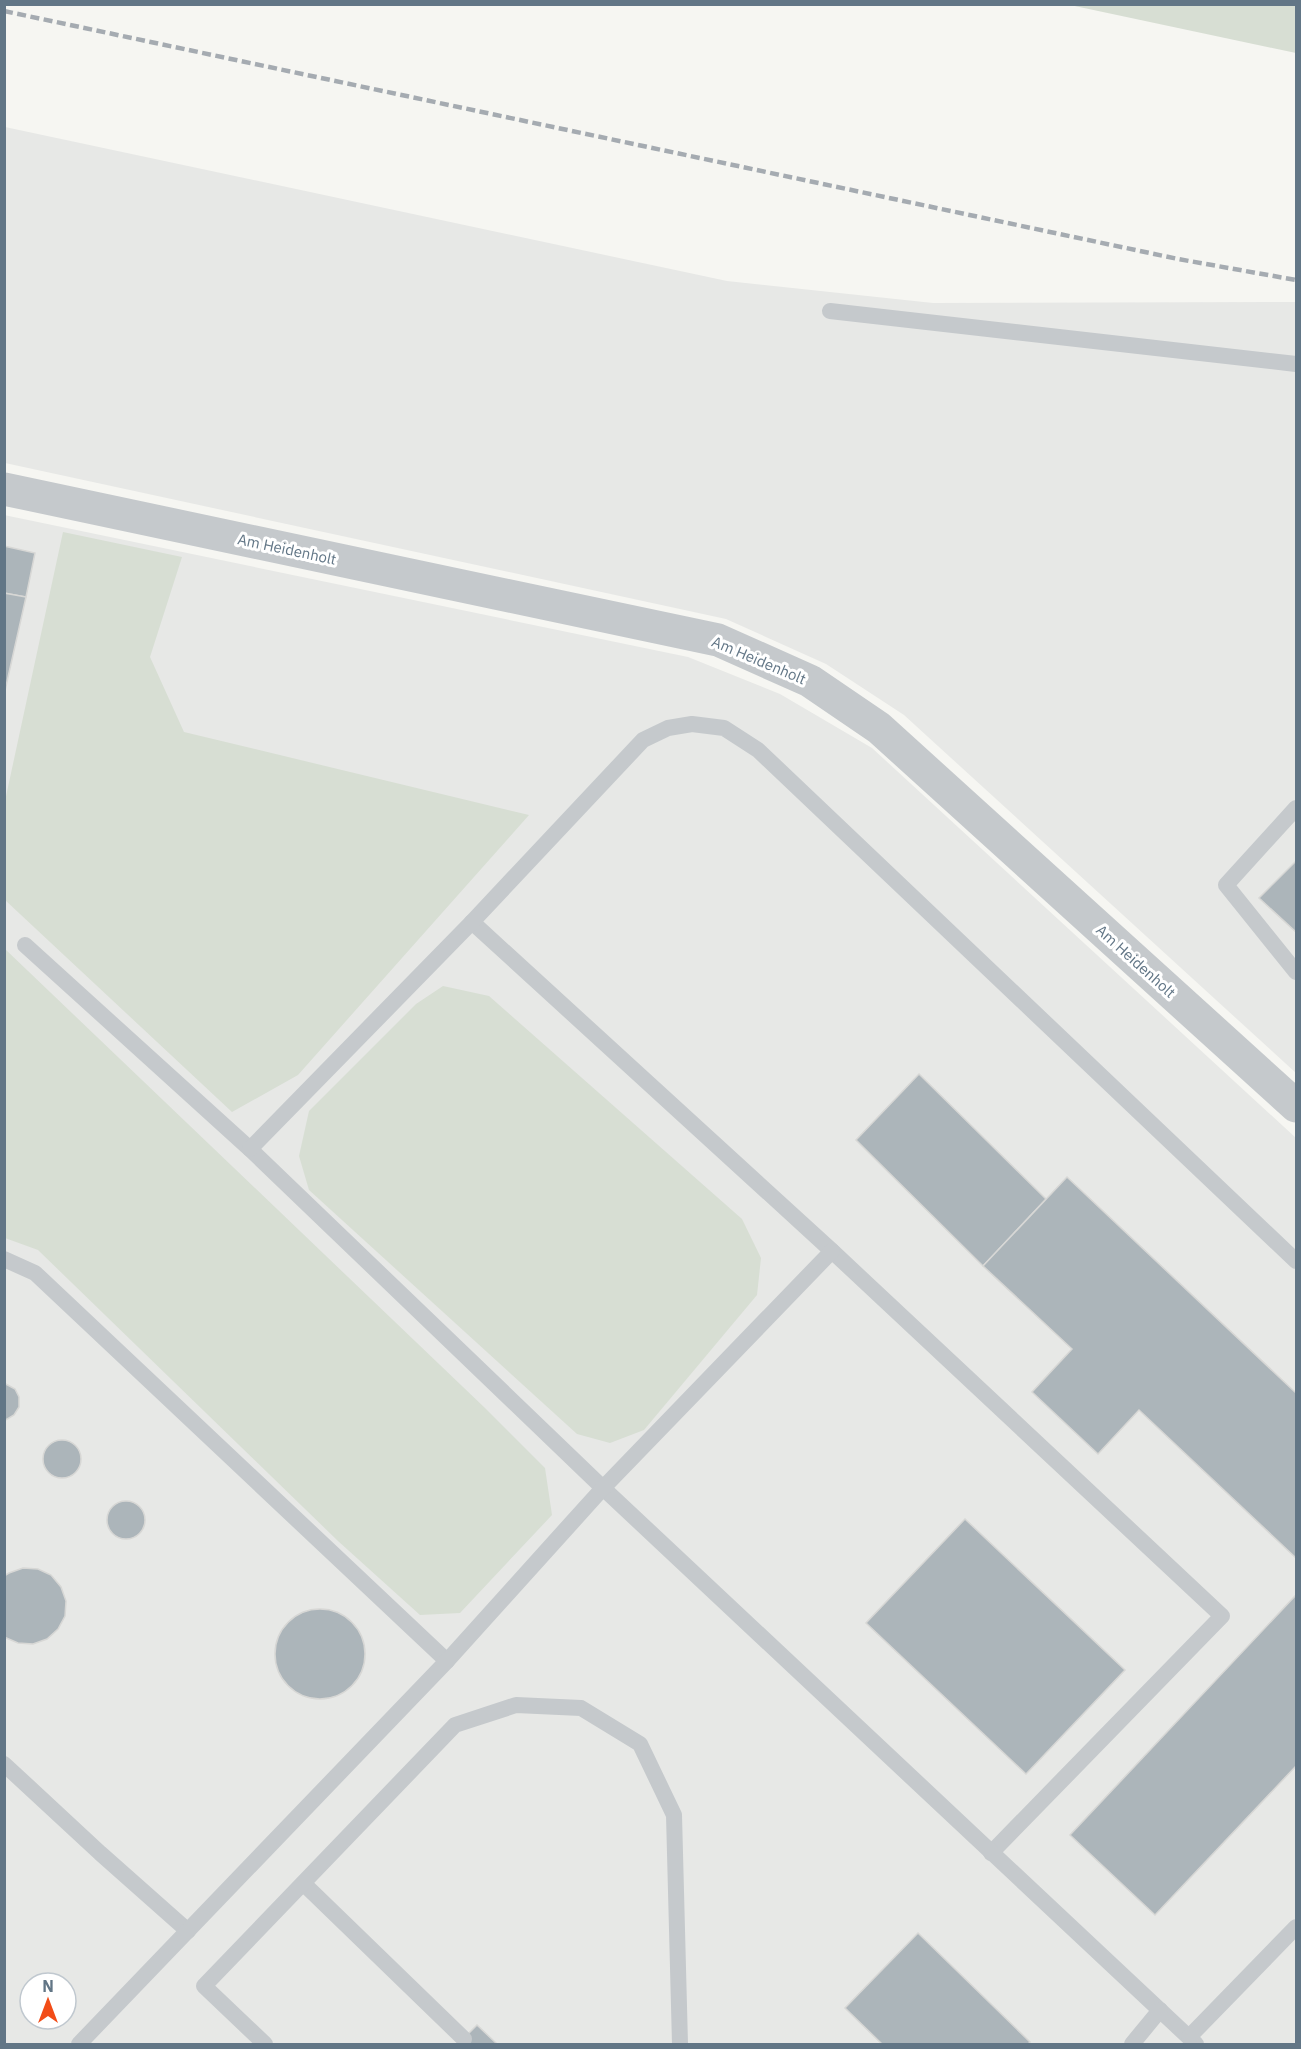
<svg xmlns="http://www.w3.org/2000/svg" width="1301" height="2049" viewBox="0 0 1301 2049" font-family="'IBM Plex Sans',sans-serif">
<rect width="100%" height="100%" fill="#f6f6f2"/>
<g fill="#e7e8e6" fill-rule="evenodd">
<polygon points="5,127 727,281 933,303 1296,302 1296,1073 904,715 826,664 726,619 5,463"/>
<path d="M 4,515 L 688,657 L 780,694 L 872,748 L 1296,1138 L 1296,2044 L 5,2044 ZM 30,1983 L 66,1983 L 66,2019 L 30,2019 Z"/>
</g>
<g fill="#d7ded3">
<polygon points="1070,5 1296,5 1296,53"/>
<polygon points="63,532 182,557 150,657 184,732 529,815 298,1075 232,1112 5,900 5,801"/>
<polygon points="5,949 485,1408 545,1468 552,1515 460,1613 420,1615 338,1541 38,1250 5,1238"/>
<polygon points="443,986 489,996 742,1219 761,1258 757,1295 644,1430 610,1443 577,1434 309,1190 299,1156 309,1111 416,1004"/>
</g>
<g fill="#acb5ba" stroke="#d7d7d5" stroke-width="1.5">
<polygon points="4,546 35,553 26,597 4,593"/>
<polygon points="4,593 26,597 4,695"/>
<polygon points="1296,861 1296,932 1259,898"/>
<polygon points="919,1074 1046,1199 983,1266 856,1140"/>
<polygon points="1067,1177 1296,1393 1296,1558 1139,1410 1098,1454 1032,1392 1072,1349 983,1266"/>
<polygon points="4,1383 15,1389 19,1397 19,1407 14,1415 4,1421"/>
<circle cx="62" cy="1459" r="19"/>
<circle cx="126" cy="1520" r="19"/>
<polygon points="965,1519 1125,1670 1026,1774 866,1623"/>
<polygon points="23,1568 38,1569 51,1575 61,1587 66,1601 65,1616 58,1629 47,1639 33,1644 18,1643 4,1637 4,1576 9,1573"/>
<polygon points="1296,1595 1296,1766 1155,1915 1070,1835"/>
<circle cx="320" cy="1654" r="45"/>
<polygon points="918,1933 1030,2042 1028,2044 882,2044 845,2008"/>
<polygon points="477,2025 497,2044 458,2044"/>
</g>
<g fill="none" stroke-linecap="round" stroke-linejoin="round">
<g stroke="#c5c9cc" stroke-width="16">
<polyline points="830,311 1296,364"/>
<polyline points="1296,808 1226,885 1296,972"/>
<polyline points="472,922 832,1251 1222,1616 991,1853"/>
<polyline points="25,945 250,1149 603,1488 1196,2044"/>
<polyline points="250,1149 472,922 643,740 668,728 692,724 724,728 758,750 1296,1261"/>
<polyline points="4,1259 35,1273 447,1661"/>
<polyline points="4,1764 100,1853 188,1931"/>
<polyline points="304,1884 464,2039"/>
<polyline points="1189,2037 1296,1927"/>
<polyline points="79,2044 447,1661 603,1488 832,1251"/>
<polyline points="265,2044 204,1986 455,1725 516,1705 581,1708 640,1744 674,1815 680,2044"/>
<polyline points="1132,2044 1160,2010"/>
</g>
<polyline stroke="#c5c9cc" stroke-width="33" points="4,489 718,640 810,681 879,728 1296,1106"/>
<polyline stroke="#a5abb1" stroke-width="4.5" stroke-dasharray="9 4.5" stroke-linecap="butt" points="4,11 1178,259 1296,280"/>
</g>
<g text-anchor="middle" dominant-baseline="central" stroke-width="6" stroke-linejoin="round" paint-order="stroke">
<g font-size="15" fill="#627686" stroke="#fff">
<text transform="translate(287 549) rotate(12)">Am Heidenholt</text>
<text transform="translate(759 660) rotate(23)">Am Heidenholt</text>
<text transform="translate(1136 961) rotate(42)">Am Heidenholt</text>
</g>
</g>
<rect width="1301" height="2049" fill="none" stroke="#627686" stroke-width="12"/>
<g transform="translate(48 2001)"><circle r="28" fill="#ffffff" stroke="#c0c8cf" stroke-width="1.5"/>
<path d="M0-4.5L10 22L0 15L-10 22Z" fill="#f24c17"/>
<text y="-9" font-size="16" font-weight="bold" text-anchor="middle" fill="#627686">N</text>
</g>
</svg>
